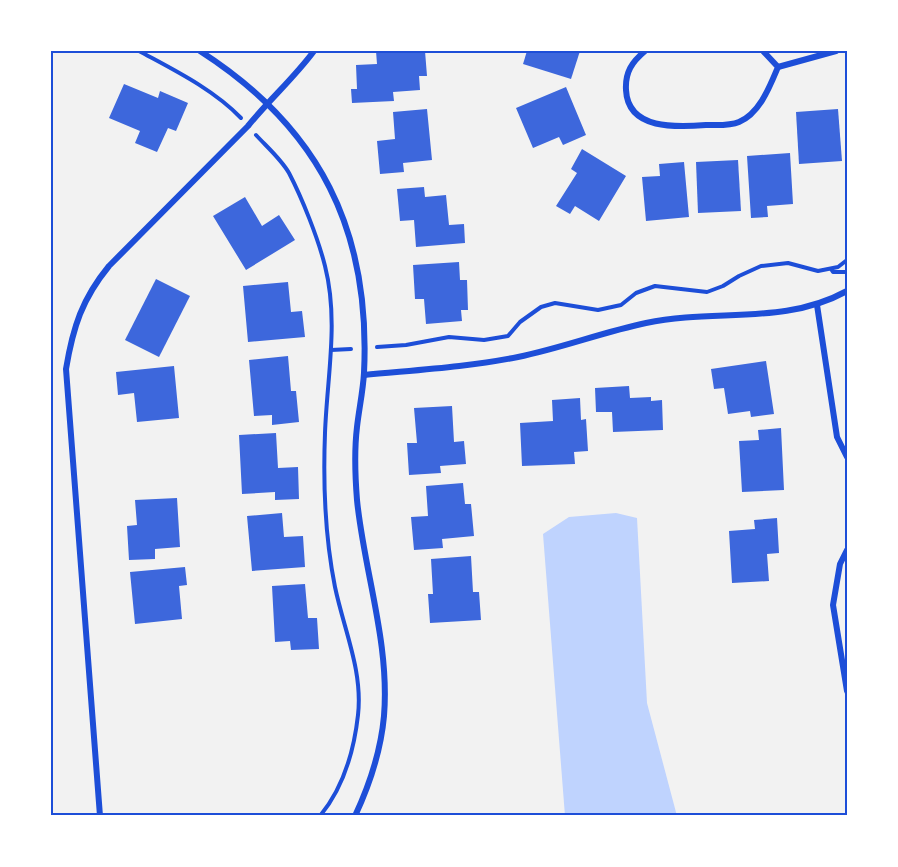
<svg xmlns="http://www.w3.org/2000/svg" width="898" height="867" viewBox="0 0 898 867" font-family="'Titillium Web',sans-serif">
<rect width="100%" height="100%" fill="#f2f2f2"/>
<polygon fill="#bfd3fe" points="616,513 637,518 647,703 677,816 565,816 543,534 569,517"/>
<g fill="#3d67dc">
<polygon points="376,51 425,51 427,76 419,76 420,90 393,92 394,101 352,103 351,89 357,89 356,65 377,64"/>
<polygon points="527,51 580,51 571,79 523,64"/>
<polygon points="124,84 158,98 160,91 188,103 176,131 168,128 157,152 135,143 140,131 109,118"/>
<polygon points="566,87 586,135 563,145 559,137 533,148 516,108"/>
<polygon points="427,109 432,160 403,163 404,172 380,174 377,141 395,139 393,112"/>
<polygon points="838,109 842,161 799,164 796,112"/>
<polygon points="582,149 626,176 599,221 575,206 570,214 556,206 577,173 571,169"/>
<polygon points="790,153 793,204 767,206 768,217 751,218 747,156"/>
<polygon points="738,160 741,211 698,213 696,162"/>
<polygon points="684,162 689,217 646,221 642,177 660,176 659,164"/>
<polygon points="424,187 425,197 446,195 449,225 464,224 465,243 416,247 414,220 400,221 397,189"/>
<polygon points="245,197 262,226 279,215 295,240 246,270 213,216"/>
<polygon points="459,262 460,280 467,280 468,310 461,310 462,321 426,324 424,299 415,299 413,265"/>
<polygon points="156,279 190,296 159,357 125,340"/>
<polygon points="288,282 291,312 302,311 305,337 248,342 243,286"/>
<polygon points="288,356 291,391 296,391 299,422 272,425 272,415 254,416 249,360"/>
<polygon points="766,361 774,414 751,417 750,411 728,414 724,388 714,389 711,369"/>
<polygon points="174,366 179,418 137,422 134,393 118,395 116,372"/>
<polygon points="629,386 630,398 651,397 651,401 662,400 663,430 613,432 612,412 596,412 595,388"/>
<polygon points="580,398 581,420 586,419 588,451 574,452 575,464 522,466 520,423 553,421 552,400"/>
<polygon points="452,406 454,442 464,441 466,464 440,466 441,473 409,475 407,443 417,443 414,408"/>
<polygon points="781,428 784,490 742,492 739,441 759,440 758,430"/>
<polygon points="276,433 278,468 298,467 299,499 275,500 275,492 242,494 239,435"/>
<polygon points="463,483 465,504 471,504 474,536 442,539 443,548 414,550 411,517 428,516 426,486"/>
<polygon points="177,498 180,547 155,549 155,559 129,560 127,526 137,525 135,500"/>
<polygon points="282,513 284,537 303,536 305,567 252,571 247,516"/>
<polygon points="777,518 779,553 767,554 769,581 732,583 729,531 755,529 754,520"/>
<polygon points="471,556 473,592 479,592 481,620 430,623 428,594 433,594 431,559"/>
<polygon points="185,567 187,585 179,586 182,619 135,624 130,572"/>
<polygon points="305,584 308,618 317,618 319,649 291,650 290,641 275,642 272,586"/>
</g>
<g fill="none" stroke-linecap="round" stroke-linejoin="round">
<g stroke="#1d4ed8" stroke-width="4">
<path d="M 139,51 C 174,70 213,89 241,118"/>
<path d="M 256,135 C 266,146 281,159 289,173 C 302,198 318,238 325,266 C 339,321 327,377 325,433 C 323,484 325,537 335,587 C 344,630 363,671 358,715 C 354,751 343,788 320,816"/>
<polyline points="831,269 833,272 847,272"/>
<polyline points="377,347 406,345 449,337 484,340 508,336 520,322 541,307 555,303 598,310 621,305 636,293 655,286 707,292 723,286 739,276 761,266 788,263 818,271 838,267 847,260"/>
<polyline points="331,350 351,349"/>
</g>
<g stroke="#1d4ed8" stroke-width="6">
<path d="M 200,51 C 320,128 371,231 364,373 C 363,391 359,409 357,427 C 354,452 355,475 357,500 C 364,571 390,643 384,716 C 381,749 369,786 355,816"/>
<path d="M 645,51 C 632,62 625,72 626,90 C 628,131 678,127 707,125 C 717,125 730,126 739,122 C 760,113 770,86 778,67 L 763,51"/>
<polyline points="778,67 836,51"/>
<polyline points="817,305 837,437 847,457"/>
<path d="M 364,375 C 415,370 468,367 518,357 C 562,348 603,332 646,323 C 715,308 783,326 847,291"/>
<polyline points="847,550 840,564 833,605 847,691"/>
<path d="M 100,816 L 66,369 C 73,327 82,299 109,266 L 248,126 C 269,100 294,78 314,51"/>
</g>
</g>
<rect width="898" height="867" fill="none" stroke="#ffffff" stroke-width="105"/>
<rect x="52" y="52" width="794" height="762" fill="none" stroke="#1d4ed8" stroke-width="2"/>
</svg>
